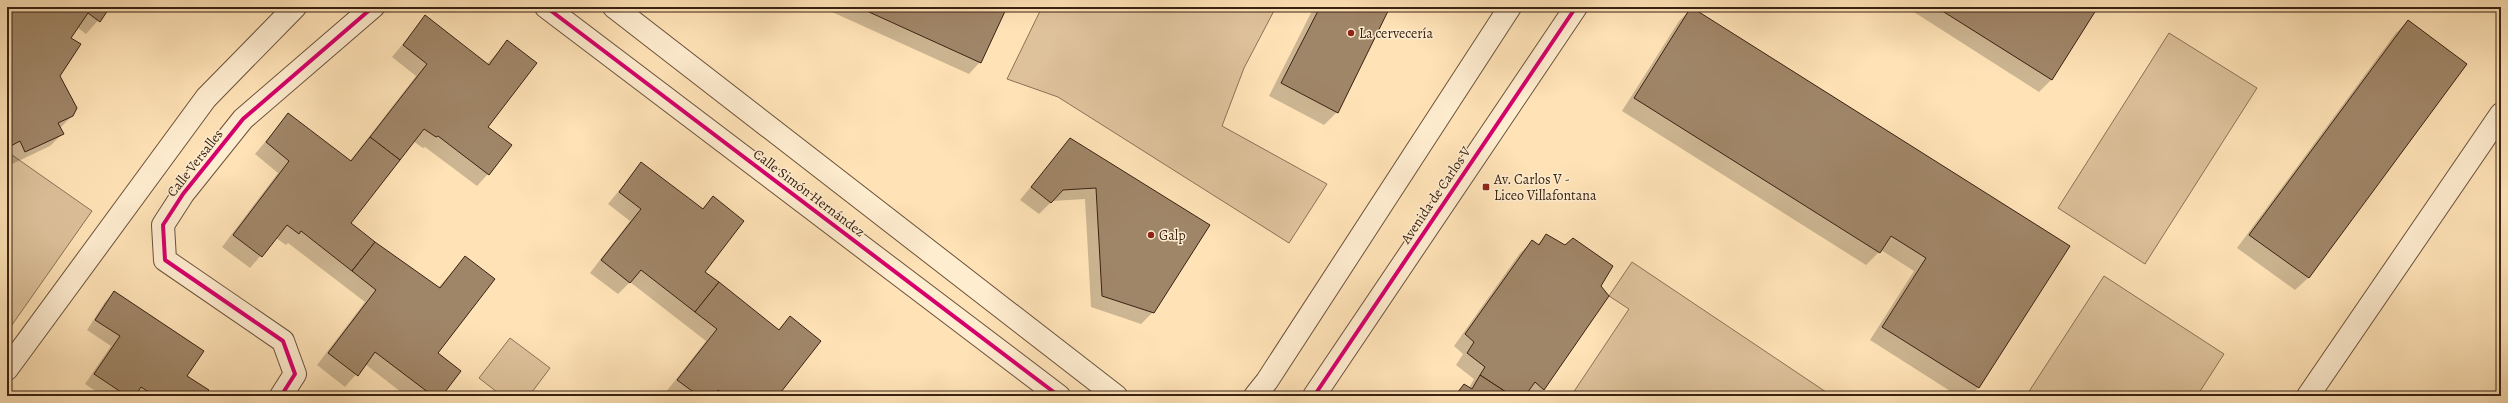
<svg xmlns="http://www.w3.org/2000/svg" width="2508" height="403" viewBox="0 0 2508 403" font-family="Alegreya,serif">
<rect width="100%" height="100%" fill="#ffe3b7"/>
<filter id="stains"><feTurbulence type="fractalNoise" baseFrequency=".005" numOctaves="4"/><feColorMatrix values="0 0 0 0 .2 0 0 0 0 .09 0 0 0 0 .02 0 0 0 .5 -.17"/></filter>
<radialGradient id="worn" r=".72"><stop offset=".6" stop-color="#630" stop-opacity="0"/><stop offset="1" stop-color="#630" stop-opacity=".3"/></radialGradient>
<g fill="#dec29b" stroke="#8c7256">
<polygon points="1042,7 1276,7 1244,68 1222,126 1327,184 1289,243 1058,97 1007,79"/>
<polygon points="2169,33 2257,88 2145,264 2058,208"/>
<polygon points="12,155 92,211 7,332 7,163"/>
<polygon points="1632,262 1832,396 1571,396 1629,309 1609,296"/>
<polygon points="2104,276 2224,354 2197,396 2026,396"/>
<polygon points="510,338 550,368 529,396 502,396 479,378"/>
</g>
<g fill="#0003">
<polygon points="7,7 110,7 86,34 77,27 70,38 59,75 73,115 60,128 62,134 50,146 12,164 7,153"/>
<polygon points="821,7 1006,7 980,62 969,74"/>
<polygon points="1314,7 1389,7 1337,112 1324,125 1269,96"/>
<polygon points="1906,7 2097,7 2051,80 2039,92"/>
<polygon points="1692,8 2068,246 1978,388 1970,396 1958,396 1870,340 1914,271 1881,250 1866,265 1622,111 1679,21"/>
<polygon points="425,17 487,64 507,42 487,127 488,174 477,186 425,147 423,148 413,141 350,223 426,282 438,288 465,257 436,353 441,396 406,396 365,364 345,387 317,365 365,302 288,243 286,245 276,238 250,268 222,247 278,173 255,154 288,114 350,161 416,76 392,57"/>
<polygon points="2408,21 2466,64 2308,278 2295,290 2237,248 2395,34"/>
<polygon points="1070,139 1208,225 1153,312 1141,324 1091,307 1085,199 1052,201 1039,214 1020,200"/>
<polygon points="641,164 701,210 713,198 704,272 778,330 790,318 780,392 785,396 672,396 666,392 706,341 630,282 618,294 590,273 630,221 608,204"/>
<polygon points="1546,236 1544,389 1536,396 1453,396 1464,385 1469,388 1474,379 1456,365 1463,354 1454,346 1520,253 1532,242 1537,245"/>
<polygon points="114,293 186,376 203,396 103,396 85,384 111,346 87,330 105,302"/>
</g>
<g fill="#a08668" stroke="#3a2212">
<polygon points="7,7 110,7 100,22 88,13 71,38 81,44 60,76 77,108 73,116 58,123 64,134 25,152 20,141 7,148"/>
<polygon points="858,7 1007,7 981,63"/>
<polygon points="1320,7 1390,7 1338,113 1281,83"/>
<polygon points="1691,7 2070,246 1979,388 1882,327 1926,258 1891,236 1880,253 1634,98"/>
<polygon points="1936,7 2098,7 2052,80"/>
<polygon points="425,15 489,65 507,40 537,63 488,127 512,145 489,175 438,136 436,137 424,129 400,160 370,137 427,64 403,45"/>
<polygon points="2408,20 2467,64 2309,278 2249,235"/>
<polygon points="288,113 351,161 370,137 400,160 351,223 375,242 352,271 301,231 299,234 287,225 262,257 233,235 289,161 266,142"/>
<polygon points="1070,138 1210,225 1154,313 1102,296 1096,188 1063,190 1051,203 1031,187"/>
<polygon points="641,162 703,209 713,196 744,221 705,272 719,282 695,312 641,270 630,283 601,260 641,209 619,192"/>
<polygon points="1546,234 1565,245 1573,238 1613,266 1601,286 1609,296 1544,390 1535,382 1525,396 1512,396 1480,375 1485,367 1467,353 1474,342 1465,334 1532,240 1539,245"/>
<polygon points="375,242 440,288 465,256 495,279 438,353 461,371 442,396 433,396 375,352 358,376 328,353 376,290 352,271"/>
<polygon points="719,282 779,330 790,316 821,341 781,392 787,396 726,396 718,390 713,396 699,396 677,380 717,329 695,312"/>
<polygon points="114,291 204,351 187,376 209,390 205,396 155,396 141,387 135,396 127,396 94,374 120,336 95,320"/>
<polygon points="1480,375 1512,396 1455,396 1464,384 1472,389"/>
</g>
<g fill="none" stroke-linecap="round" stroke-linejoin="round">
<defs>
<g id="minor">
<polyline points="7,369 206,98 295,7"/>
<polyline points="281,396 295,374 283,341 165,260 163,225 183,194 243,119 373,7"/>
<polyline points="2308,396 2501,114"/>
</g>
<g id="tertiary">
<polyline points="546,7 1059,396"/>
<polyline points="614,7 1116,396"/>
<polyline points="1255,396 1267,381 1510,7"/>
<polyline points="1314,396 1576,7"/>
</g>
</defs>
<use href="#minor" stroke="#6b523b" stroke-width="24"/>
<use href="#tertiary" stroke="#6b523b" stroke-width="24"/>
<use href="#minor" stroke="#ffedd0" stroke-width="22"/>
<use href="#tertiary" stroke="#ffedd0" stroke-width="22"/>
<defs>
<g id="cycleway">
<polyline points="546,7 1059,396"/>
<polyline points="281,396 295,374 283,341 165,260 163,225 183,194 243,119 373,7"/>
<polyline points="1314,396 1576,7"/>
</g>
</defs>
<use href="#cycleway" stroke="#ffedd0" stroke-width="6"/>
<use href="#cycleway" stroke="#d6006c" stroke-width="4"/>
</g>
<g fill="#8f2418" stroke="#ffedd0" stroke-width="1.5">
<circle cx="1351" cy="33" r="4"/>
<rect x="1482" y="183" width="8" height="8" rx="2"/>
<circle cx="1151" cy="235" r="4"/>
</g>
<g text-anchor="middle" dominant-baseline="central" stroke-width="3" stroke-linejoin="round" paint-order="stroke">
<g font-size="14" fill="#3a2212" stroke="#ffedd0" text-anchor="start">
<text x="1359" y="33">La cervecería</text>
<text x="1494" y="179">Av. Carlos V -<tspan x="1494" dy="16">Liceo Villafontana</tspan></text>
<text x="1159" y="235">Galp</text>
</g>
<g font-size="14" fill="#3a2212" stroke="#ffedd0">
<text transform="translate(195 163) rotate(-52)">Calle Versalles</text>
<text transform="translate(809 193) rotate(37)">Calle Simón Hernández</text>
<text transform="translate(1436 195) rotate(-56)">Avenida de Carlos V</text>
</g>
</g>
<rect width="2508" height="403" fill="none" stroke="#ffe3b7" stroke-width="24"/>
<rect x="8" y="8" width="2492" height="387" fill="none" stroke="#3a2212" stroke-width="2"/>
<rect x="12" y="12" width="2484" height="379" fill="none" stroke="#3a2212"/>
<rect width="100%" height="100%" filter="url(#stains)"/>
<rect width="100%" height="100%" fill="url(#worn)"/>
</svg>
